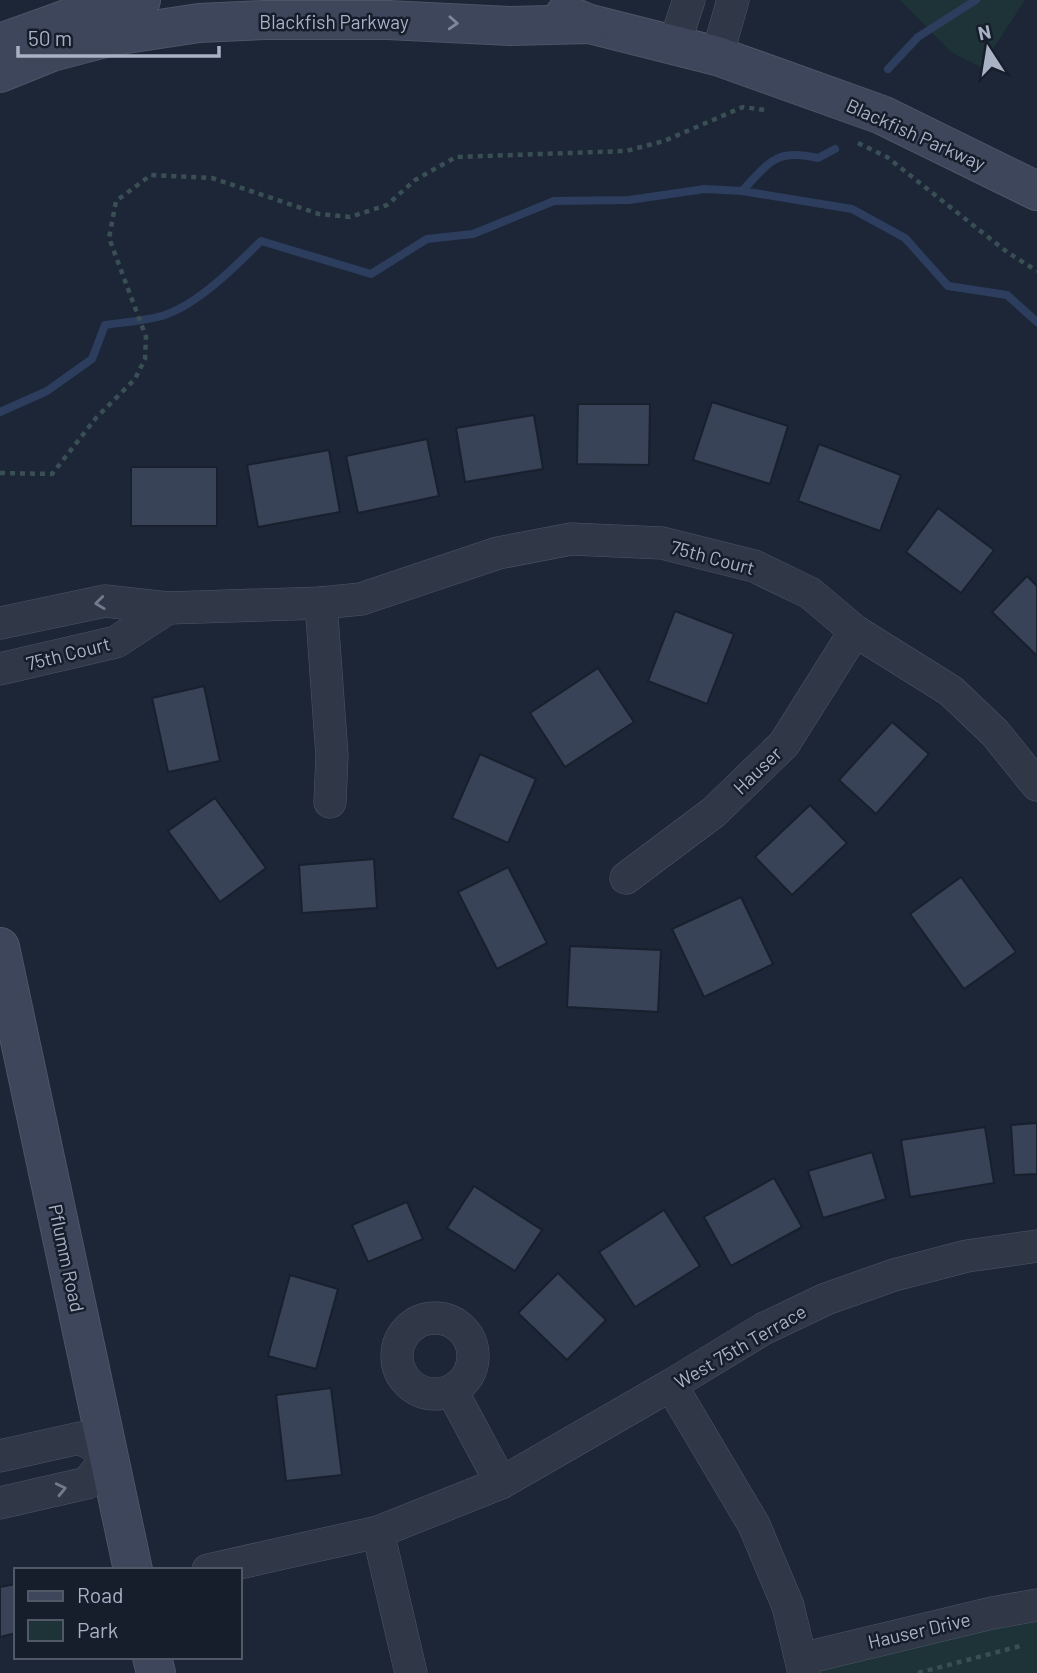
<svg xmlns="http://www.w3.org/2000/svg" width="1037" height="1673" viewBox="0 0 1037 1673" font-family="Barlow,sans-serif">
<rect width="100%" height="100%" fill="#1c2637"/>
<g fill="#1e3338">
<polygon points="900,0 1025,0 981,67 951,52"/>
<polygon points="1037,1605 1037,1673 804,1673"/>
</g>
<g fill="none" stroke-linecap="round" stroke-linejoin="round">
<g stroke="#2c3d5e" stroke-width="8">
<polyline points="888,69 918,37 976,0"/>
<path d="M 742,191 C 770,162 775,148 818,158 L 835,149"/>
<path d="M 0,412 L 47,391 L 92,359 L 105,325 C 124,322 147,321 165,315 C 199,303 235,267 261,241 L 371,274 L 427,239 L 473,234 L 554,201 L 629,200 L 705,189 L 742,191 L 852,209 L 905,238 L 948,286 L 1007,295 L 1037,322"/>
</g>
</g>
<g fill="#384358" stroke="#181f2d" stroke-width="2">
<polygon points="712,402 788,426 770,484 693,460"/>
<polygon points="578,404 650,404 649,465 577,464"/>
<polygon points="534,415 543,469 465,482 456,428"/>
<polygon points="427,439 439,496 358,513 346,456"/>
<polygon points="819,444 901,475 880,531 798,501"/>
<polygon points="329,450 340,512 258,527 247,465"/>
<rect x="131" y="467" width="86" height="59"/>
<polygon points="938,508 994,550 961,593 906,552"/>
<polygon points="1027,576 1037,586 1037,656 992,612"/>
<polygon points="675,611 734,634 707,704 648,681"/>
<polygon points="598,668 634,722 565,767 530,713"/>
<polygon points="204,686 220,761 168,772 152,698"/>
<polygon points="892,722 929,754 876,814 839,780"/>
<polygon points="480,754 536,779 508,843 452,818"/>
<polygon points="215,798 266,868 220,902 168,831"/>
<polygon points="810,805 847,843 792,895 755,857"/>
<polygon points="374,859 377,908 302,913 299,865"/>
<polygon points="508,867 547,943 497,969 458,892"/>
<polygon points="961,877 1016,952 964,989 910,914"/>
<polygon points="741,897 773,964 704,997 672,929"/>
<polygon points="570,946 661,950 658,1012 567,1007"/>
<polygon points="1037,1123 1037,1174 1014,1175 1011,1125"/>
<polygon points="985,1127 994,1183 910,1197 901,1140"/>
<polygon points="872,1152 886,1199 823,1218 808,1171"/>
<polygon points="774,1178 802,1227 731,1266 704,1217"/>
<polygon points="474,1186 542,1230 515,1271 447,1228"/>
<polygon points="407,1202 423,1239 368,1262 352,1225"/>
<polygon points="664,1210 700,1266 635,1307 599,1252"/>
<polygon points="558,1273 606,1320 567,1360 518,1313"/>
<polygon points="290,1275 338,1289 316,1369 268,1356"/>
<polygon points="331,1388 342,1475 286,1481 276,1395"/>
<polygon points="16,1584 16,1633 0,1637 0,1587"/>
</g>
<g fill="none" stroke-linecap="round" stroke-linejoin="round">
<defs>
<g id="minor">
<polyline points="674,45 689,0"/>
<polyline points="717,56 733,0"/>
<polyline points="321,603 332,756 330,802"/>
<polyline points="0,623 105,601 168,608 321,603 361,599 498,553 571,539 662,543 754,566 810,593 855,631 951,691 995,733 1037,785"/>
<polyline points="0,669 116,642 168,608"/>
<polyline points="626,878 714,812 784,744 855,631"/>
<circle cx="435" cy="1356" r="38"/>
<polyline points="671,1385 754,1525 788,1606 804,1673"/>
<polyline points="452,1391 501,1483"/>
<polyline points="0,1456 80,1438 110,1455 87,1483 0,1503"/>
<polyline points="378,1532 411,1673"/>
<polyline points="208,1570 378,1532 501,1483 671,1385 763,1329 826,1299 894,1275 967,1256 1037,1246"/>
<polyline points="801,1659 992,1613 1037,1605"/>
</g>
<g id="secondary">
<polyline points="565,14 590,24 717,56 882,115 1037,191"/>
<polyline points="0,43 89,11 141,0"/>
<polyline points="0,73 52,52 113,36 199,23 264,20 388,20 510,26 590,24"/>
<polyline points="0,947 133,1570"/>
<polyline points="152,1657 156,1673"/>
</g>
</defs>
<use href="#minor" stroke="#4d5566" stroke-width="33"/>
<use href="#secondary" stroke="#4d5566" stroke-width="40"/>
<g stroke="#394f53" stroke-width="4.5" stroke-dasharray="5 5" stroke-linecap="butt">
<polyline points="858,143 887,157 1007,252 1037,271"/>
<polyline points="0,473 52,474 96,418 135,379 145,359 146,337 109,238 116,201 151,175 212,178 319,214 350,217 387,205 415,180 456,157 626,151 664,141 743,107 765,110"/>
<polyline points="918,1673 1024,1645"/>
</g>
<use href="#minor" stroke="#303847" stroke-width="32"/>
<use href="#secondary" stroke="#3d465b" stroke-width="38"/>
</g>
<defs><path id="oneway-chevron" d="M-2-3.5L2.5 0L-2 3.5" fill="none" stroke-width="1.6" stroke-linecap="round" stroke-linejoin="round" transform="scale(1.75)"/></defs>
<use stroke="#7e879b" href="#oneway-chevron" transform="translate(453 23) rotate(3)"/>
<g stroke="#737b8c">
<use href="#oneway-chevron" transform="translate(100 603) rotate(173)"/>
<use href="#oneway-chevron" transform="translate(61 1489) rotate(-13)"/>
</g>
<g text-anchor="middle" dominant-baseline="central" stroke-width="5" stroke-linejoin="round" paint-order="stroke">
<g font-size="19" fill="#a9b2c5" stroke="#161d2b">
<text x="334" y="21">Blackfish Parkway</text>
<text transform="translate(916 134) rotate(24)">Blackfish Parkway</text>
<text transform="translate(713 557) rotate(15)">75th Court</text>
<text transform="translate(68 653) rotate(-14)">75th Court</text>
<text transform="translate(757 770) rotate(-44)">Hauser</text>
<text transform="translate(67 1258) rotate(78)">Pflumm Road</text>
<text transform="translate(740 1346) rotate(-30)">West 75th Terrace</text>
<text transform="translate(919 1630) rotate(-13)">Hauser Drive</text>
</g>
</g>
<rect x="14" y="1568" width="228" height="91" fill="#161d2b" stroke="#515969" stroke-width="2"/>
<rect x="28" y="1591" width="35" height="10" fill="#3d465b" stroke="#515969" stroke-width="2"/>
<text x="77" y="1603" font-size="21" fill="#a9b2c5">Road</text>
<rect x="28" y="1620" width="35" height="21" fill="#1e3338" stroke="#515969" stroke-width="2"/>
<text x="77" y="1638" font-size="21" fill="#a9b2c5">Park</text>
<g transform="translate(988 49) rotate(348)" stroke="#161d2b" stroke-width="5" paint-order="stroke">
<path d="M0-5L12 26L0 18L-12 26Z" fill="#a9b2c5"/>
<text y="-10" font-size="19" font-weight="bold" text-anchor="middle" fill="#a9b2c5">N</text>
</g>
<path d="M18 46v10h201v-10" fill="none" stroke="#a9b2c5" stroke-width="3.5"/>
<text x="28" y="46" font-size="21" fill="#a9b2c5" stroke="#161d2b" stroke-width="5" paint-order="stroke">50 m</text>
</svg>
